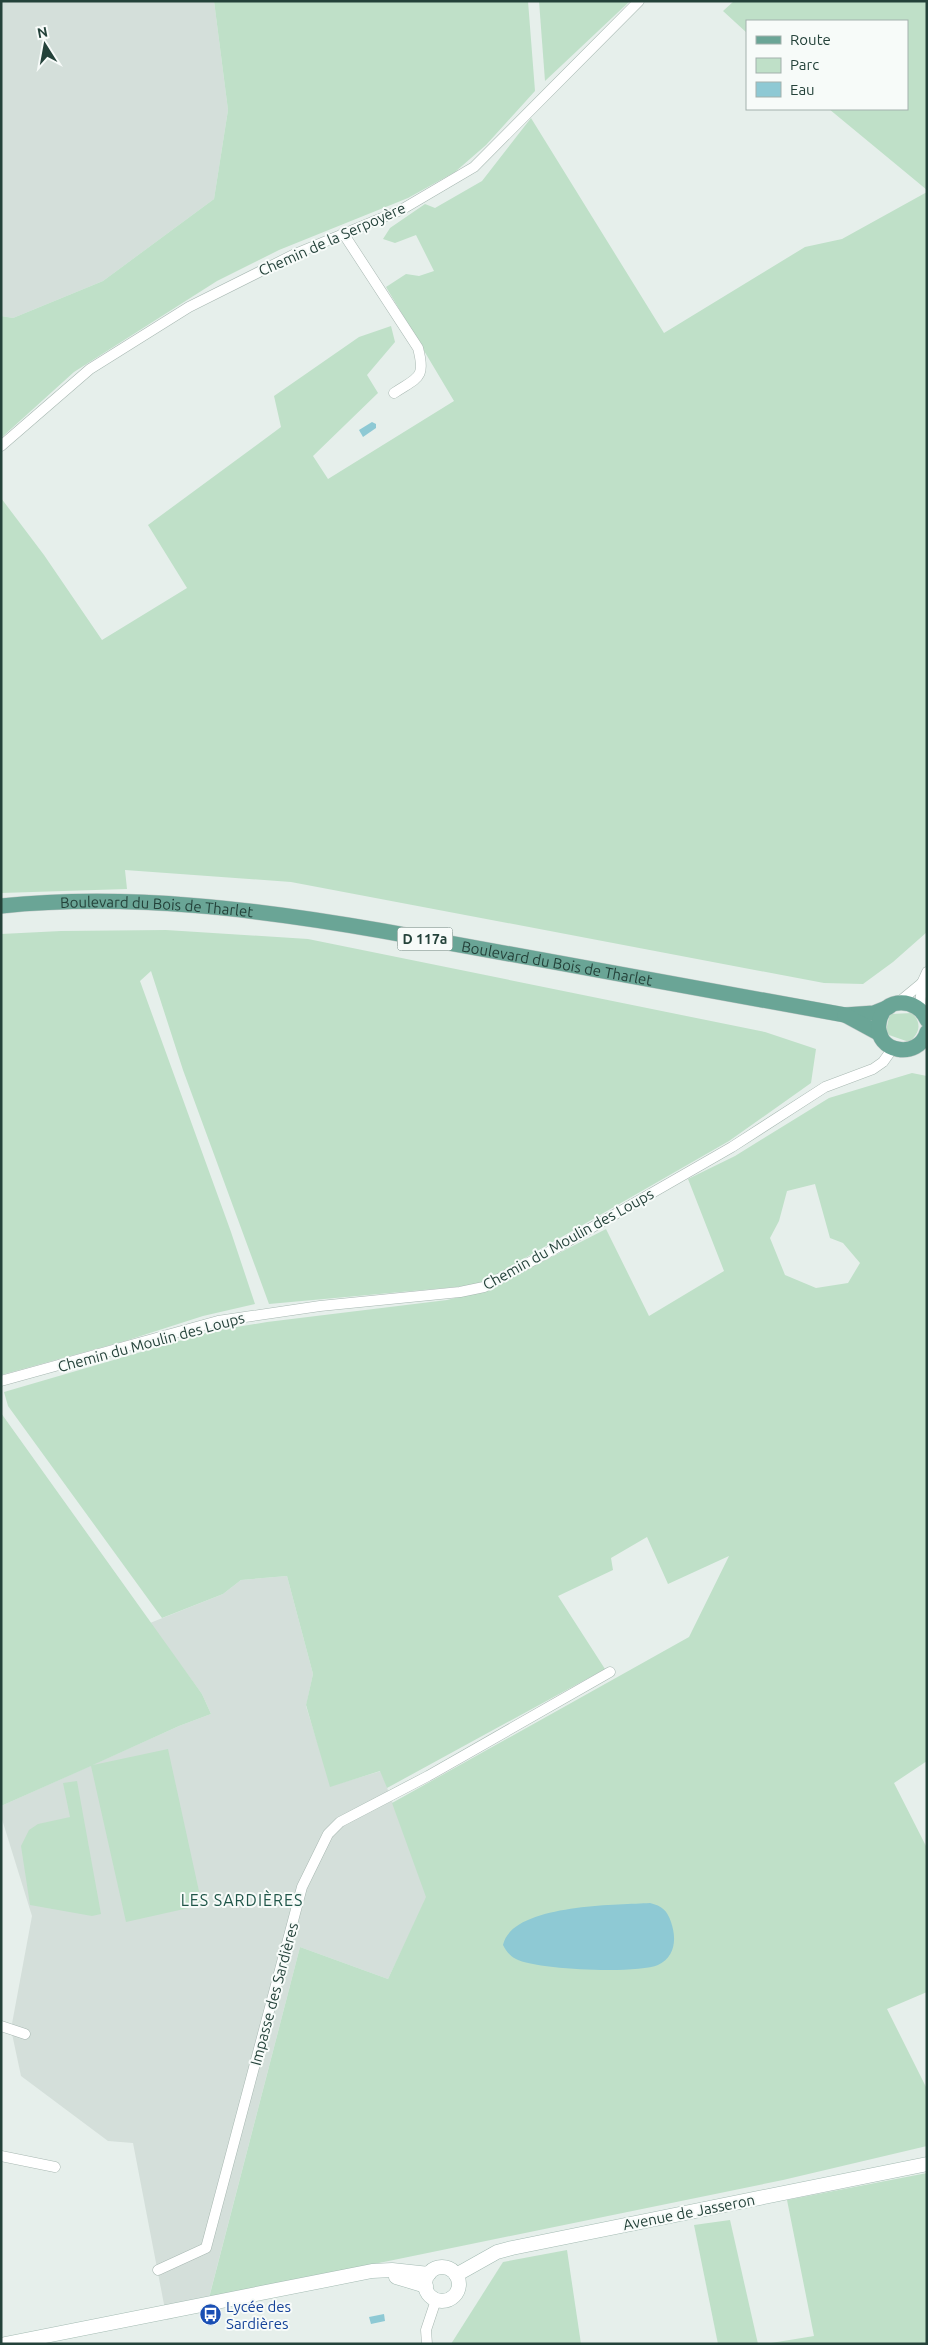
<svg xmlns="http://www.w3.org/2000/svg" width="928" height="2345" viewBox="0 0 928 2345" font-family="Ubuntu,sans-serif">
<rect width="100%" height="100%" fill="#e6efeb"/>
<g fill="#d4dfda">
<polygon points="1,1 214,1 228,110 214,199 103,281 13,318 1,316"/>
<polygon points="287,1576 313,1674 306,1706 331,1786 381,1771 427,1897 388,1979 300,1947 206,2309 167,2320 133,2143 108,2141 21,2076 11,2029 32,1916 1,1816 1,1806 179,1726 211,1714 202,1694 150,1623 223,1594 241,1580"/>
</g>
<g fill="#bfe0c8" fill-rule="evenodd">
<polygon points="214,1 528,1 535,91 486,145 455,172 408,198 279,250 217,281 74,372 1,438 1,316 13,318 103,281 214,199 228,110"/>
<polygon points="539,1 630,1 545,81"/>
<polygon points="734,1 927,1 927,190 829,109 907,109 907,21 747,21 747,33 723,11"/>
<polygon points="531,118 664,333 805,247 842,239 927,192 927,932 893,962 863,984 824,983 291,882 125,870 127,889 1,893 1,498 44,555 102,640 187,588 148,525 281,427 274,396 359,337 391,326 395,342 367,375 378,393 313,456 328,479 454,401 386,287 406,274 419,276 434,271 416,235 395,243 383,239 390,228 425,204 435,208 482,181"/>
<polygon points="166,930 308,939 765,1032 816,1049 811,1083 729,1141 478,1285 269,1304 183,1070 151,971 140,981 231,1232 255,1304 203,1316 125,1341 1,1375 1,934 61,931"/>
<path d="M 912,1013 C 922,1023 920,1033 909,1042 L 889,1035 L 886,1031 L 889,1017 L 891,1014 Z"/>
<path d="M 912,1073 L 927,1076 L 927,1761 L 894,1783 L 927,1848 L 927,1992 L 887,2009 L 927,2089 L 927,2146 L 783,2180 L 209,2298 L 300,1947 L 388,1979 L 426,1897 L 392,1803 L 689,1637 L 729,1556 L 668,1584 L 647,1537 L 611,1558 L 613,1570 L 558,1596 L 605,1669 L 387,1788 L 380,1771 L 330,1787 L 306,1705 L 313,1674 L 287,1576 L 241,1580 L 223,1594 L 162,1618 L 8,1406 L 4,1392 L 213,1331 L 267,1322 L 447,1300 L 487,1290 L 606,1229 L 649,1316 L 724,1271 L 688,1179 L 735,1156 L 829,1098 ZM 815,1184 L 830,1238 L 843,1243 L 860,1263 L 848,1283 L 816,1288 L 785,1275 L 770,1238 L 779,1221 L 787,1191 Z"/>
<polygon points="1,1413 202,1694 211,1714 179,1726 93,1765 168,1749 202,1905 126,1922 91,1766 1,1806"/>
<polygon points="77,1781 101,1914 92,1916 30,1905 21,1846 29,1830 38,1824 70,1817 63,1783"/>
<polygon points="927,2173 927,2344 765,2344 814,2336 787,2200"/>
<polygon points="730,2220 758,2344 718,2344 694,2225"/>
<polygon points="567,2250 581,2344 451,2344 503,2262"/>
</g>
<g fill="#8ec9d4">
<polygon points="372,422 376,424 376,428 363,437 359,430"/>
<path d="M 650,1903 C 662,1906 667,1910 671,1922 C 677,1939 675,1957 658,1965 C 637,1974 536,1970 516,1959 C 510,1956 506,1951 503,1945 C 512,1904 616,1905 650,1903 Z"/>
<polygon points="384,2314 385,2321 371,2324 369,2317"/>
</g>
<g fill="none" stroke-linecap="round" stroke-linejoin="round">
<defs>
<g id="street">
<path d="M 343,233 L 418,348 C 426,379 418,377 394,393"/>
<polyline points="1,446 90,369 189,307 295,254 401,210 474,167 639,1"/>
<polyline points="899,1002 922,983"/>
<polyline points="920,1009 922,983 927,972"/>
<polyline points="1,1381 218,1321 320,1306 460,1292 484,1287 558,1247 732,1147 825,1087 873,1069 883,1062 893,1048"/>
<polyline points="1,2026 25,2034"/>
<polyline points="1,2156 55,2167"/>
<polyline points="158,2270 206,2248 302,1887 328,1834 340,1822 428,1776 610,1672"/>
<polyline points="427,2344 426,2330 436,2300"/>
</g>
<g id="secondary">
<circle cx="442" cy="2284" r="17"/>
<polyline points="456,2275 497,2252 512,2248 927,2164"/>
<polyline points="396,2277 426,2286"/>
<polyline points="5,2344 372,2271 392,2270 429,2274"/>
</g>
<g id="primary">
<path id="s1" d="M 1,906 C 129,893 257,909 383,931 L 845,1015 L 874,1013 L 889,1007"/>
<polyline points="845,1015 880,1034"/>
<path d="M 927,1020 C 918,998 883,995 879,1023 C 874,1053 919,1060 927,1032"/>
</g>
</defs>
<use href="#street" stroke="#a8b8b2" stroke-width="11"/>
<use href="#secondary" stroke="#a4bbb3" stroke-width="15"/>
<use href="#primary" stroke="#c2cac8" stroke-width="16"/>
<use href="#street" stroke="#fff" stroke-width="10"/>
<use href="#secondary" stroke="#fff" stroke-width="14"/>
<use href="#primary" stroke="#6aa596" stroke-width="15"/>
</g>
<defs>
<symbol id="bus-disc" viewBox="-11 -11 22 22"><circle r="9.5" fill="#1a4fb4" stroke="#f7fbf9"/><path d="M-5-6H5V4H4V6H2V4H-2V6H-4V4H-5ZM-3.5-4V0h7V-4ZM-3.5 1.2v1.5H-2V1.2ZM2 1.2v1.5H3.5V1.2Z" fill="#fff"/></symbol>
</defs>
<g fill-rule="evenodd">
<use href="#bus-disc" x="198" y="2302" width="25" height="25"/>
</g>
<g text-anchor="middle" dominant-baseline="central" stroke-width="4" stroke-linejoin="round" paint-order="stroke">
<rect fill="#f7fbf9" stroke="#637a73" stroke-width="1" x="397.5" y="927.5" width="55" height="23" rx="4"/>
<g font-size="14" font-weight="bold" fill="#24423a">
<text x="425" y="939">D 117a</text>
</g>
<g font-size="15" fill="#24423a" stroke="#f7fbf9">
<text transform="translate(332 239) rotate(-24)">Chemin de la Serpoyère</text>
<text stroke="none"><textPath href="#s1" startOffset="156">Boulevard du Bois de Tharlet</textPath></text>
<text stroke="none"><textPath href="#s1" startOffset="561">Boulevard du Bois de Tharlet</textPath></text>
<text transform="translate(568 1239) rotate(-29)">Chemin du Moulin des Loups</text>
<text transform="translate(151 1342) rotate(-15)">Chemin du Moulin des Loups</text>
<text transform="translate(274 1994) rotate(-75)">Impasse des Sardières</text>
<text transform="translate(689 2212) rotate(-11)">Avenue de Jasseron</text>
</g>
<g font-size="15" fill="#164399" stroke="#f7fbf9" text-anchor="start">
<text x="226" y="2306">Lycée des<tspan x="226" dy="17">Sardières</tspan></text>
</g>
<g font-size="16" letter-spacing="1" fill="#1f5548" stroke="#f7fbf9">
<text x="242" y="1900">LES SARDIÈRES</text>
</g>
</g>
<rect width="928" height="2345" fill="none" stroke="#24423a" stroke-width="5"/>
<rect x="746" y="20" width="162" height="90" fill="#f7fbf9" stroke="#a3b1ad"/>
<rect x="756" y="36" width="25" height="8" fill="#6aa596" stroke="#a3b1ad"/>
<text x="790" y="45" font-size="15" fill="#24423a">Route</text>
<rect x="756" y="58" width="25" height="15" fill="#bfe0c8" stroke="#a3b1ad"/>
<text x="790" y="70" font-size="15" fill="#24423a">Parc</text>
<rect x="756" y="82" width="25" height="15" fill="#8ec9d4" stroke="#a3b1ad"/>
<text x="790" y="95" font-size="15" fill="#24423a">Eau</text>
<g transform="translate(45 45) rotate(349)" stroke="#f7fbf9" stroke-width="4" paint-order="stroke">
<path d="M0-4L9 19L0 12L-9 19Z" fill="#24423a"/>
<text y="-8" font-size="14" font-weight="bold" text-anchor="middle" fill="#24423a">N</text>
</g>
</svg>
